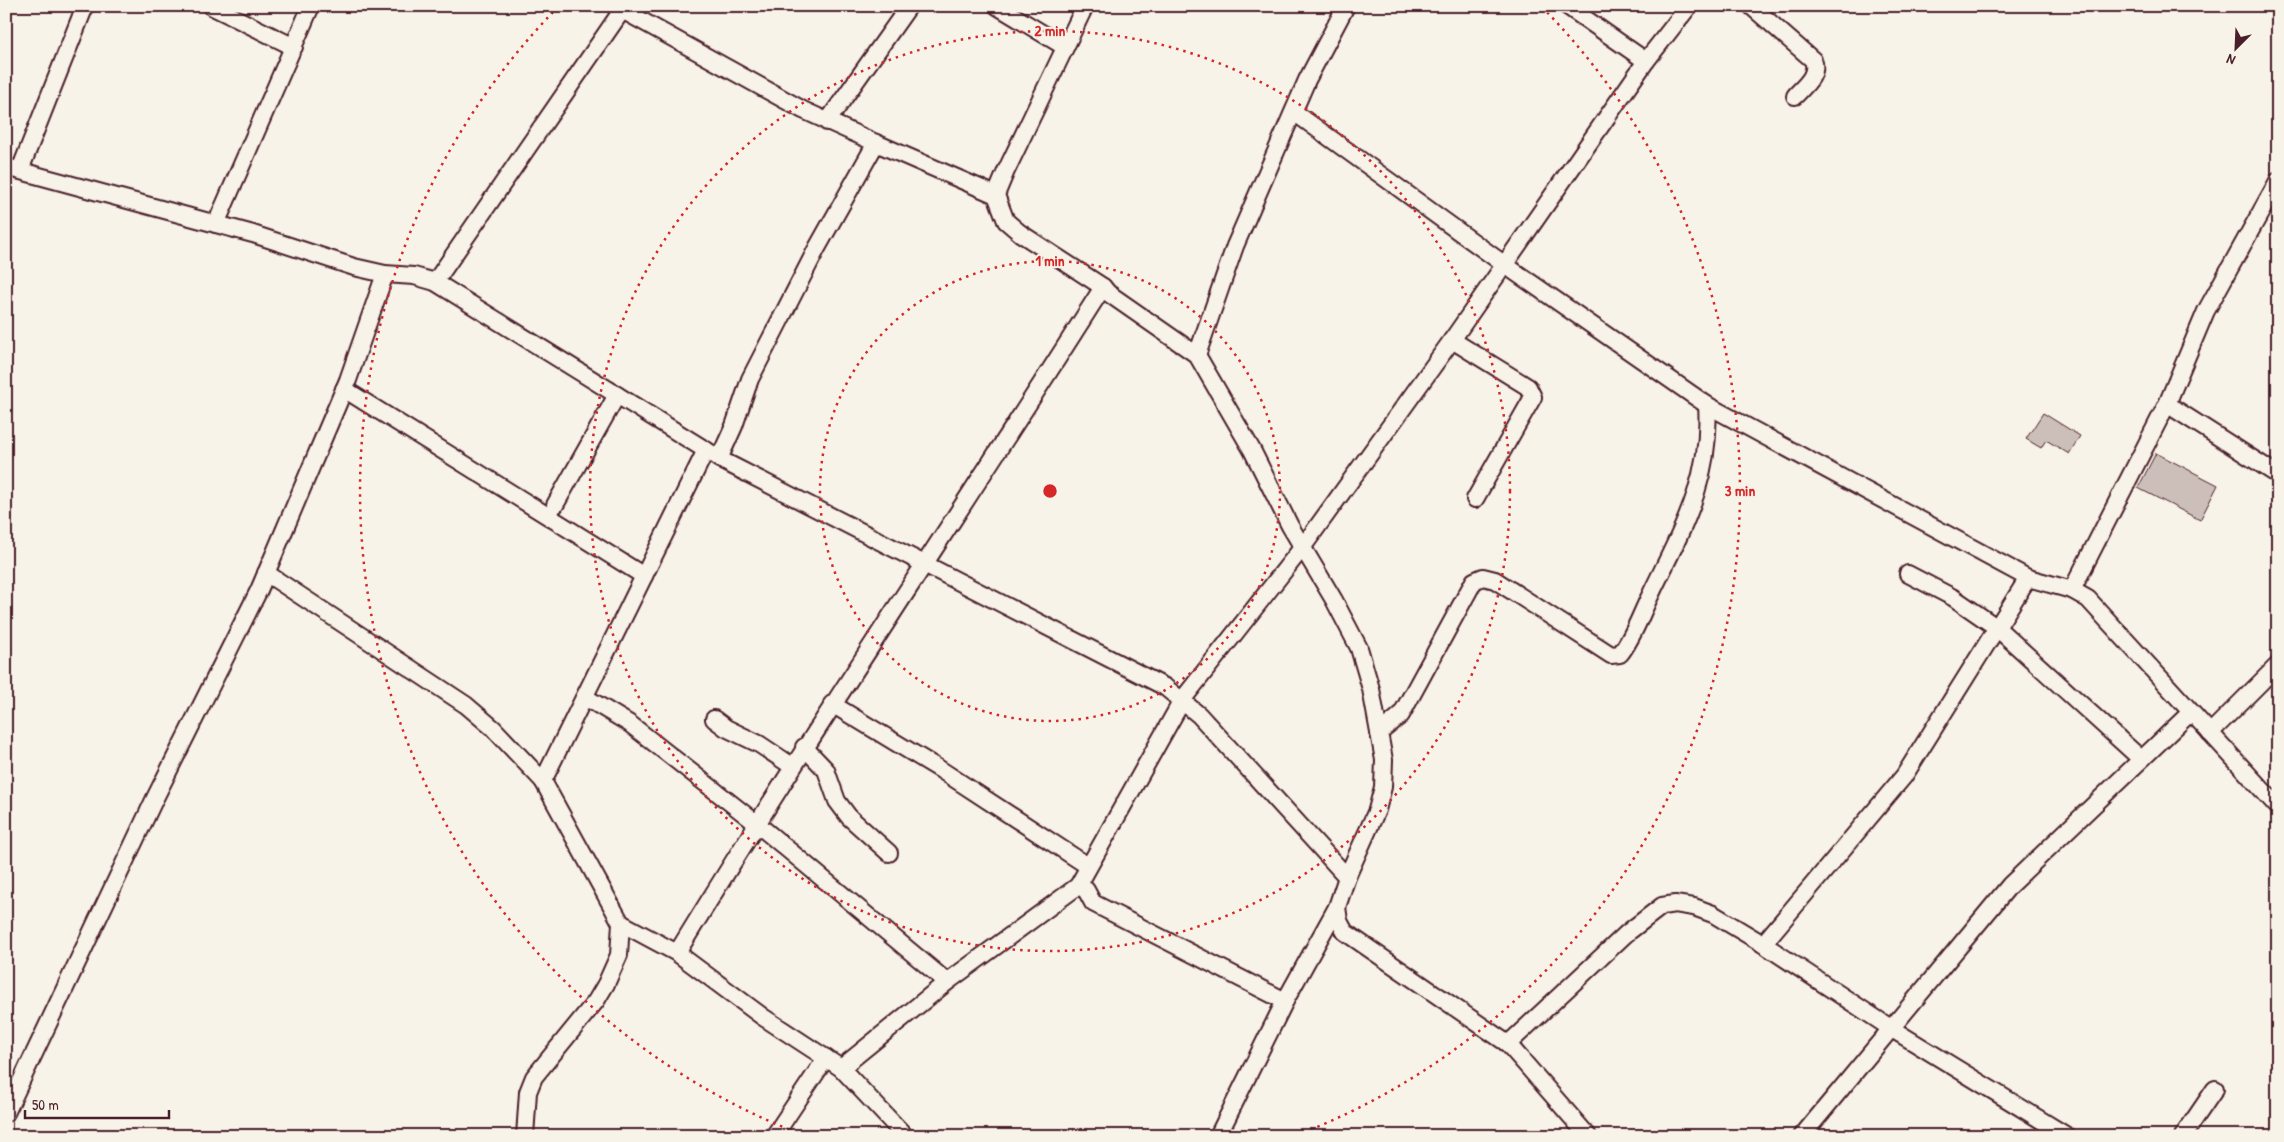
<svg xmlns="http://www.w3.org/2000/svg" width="2284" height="1142" viewBox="0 0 2284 1142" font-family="'Patrick Hand',sans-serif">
<rect width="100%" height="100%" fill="#f7f3e8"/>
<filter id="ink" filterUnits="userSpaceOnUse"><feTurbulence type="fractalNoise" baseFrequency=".02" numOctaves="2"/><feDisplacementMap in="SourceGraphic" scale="10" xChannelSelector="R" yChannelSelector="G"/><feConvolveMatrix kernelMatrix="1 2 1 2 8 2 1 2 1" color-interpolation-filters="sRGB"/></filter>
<g filter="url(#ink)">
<g fill="#ccbfb9" stroke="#4a1f2b">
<polygon points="2043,413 2080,436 2069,454 2046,440 2041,448 2026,439"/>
<polygon points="2156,453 2218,485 2200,520 2138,488"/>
</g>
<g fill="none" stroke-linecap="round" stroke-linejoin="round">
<defs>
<g id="minor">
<polyline points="211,6 294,47"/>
<polyline points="615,6 803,110 876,143 817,248 750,379 734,426 719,459"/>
<polyline points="997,6 1065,47"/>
<polyline points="1567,6 1646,61"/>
<path d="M 1751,6 L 1813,60 C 1819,75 1804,86 1795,96"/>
<polyline points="1294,112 1505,265 1707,405 2028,578 2072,590 2088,599 2278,807"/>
<polyline points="827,122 909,6"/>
<polyline points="876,143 996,195"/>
<polyline points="6,167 253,234 354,267 385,274 414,276 435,282 725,462 1165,687 1199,715 1347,877 1377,810 1383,787 1384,760 1371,689 1359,648 1334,600 1290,526 1252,450 1197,355 1108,293 1103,287 1020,233 1006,221 996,195 1006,171 1085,6"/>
<polyline points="20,170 85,6"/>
<polyline points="216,224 311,6"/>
<polyline points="435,282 625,6"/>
<polyline points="1452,340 1528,387 1533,397 1475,499"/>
<polyline points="1197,355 1235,246 1307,80 1346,6"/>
<polyline points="344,389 644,576"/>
<polyline points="2167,404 2278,475"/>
<polyline points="555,505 617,395"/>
<polyline points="266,573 466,705 493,728 543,781 621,923 619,955 606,984 596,1001 534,1077 528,1092 525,1136"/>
<polyline points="1908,574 1954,598 1996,627 2141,759"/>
<polyline points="2072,590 2167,404 2206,311 2278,181"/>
<polyline points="585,697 630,724 756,823 947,982"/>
<polyline points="832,704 941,770 1088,866"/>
<polyline points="714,719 726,728 759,744 792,766"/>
<path d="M 1379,733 L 1401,715 L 1474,581 L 1483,577 L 1495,580 L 1611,655 L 1620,654 C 1633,638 1641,614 1650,596 C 1681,531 1712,480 1707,405"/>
<polyline points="2210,733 2278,665"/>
<polyline points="804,747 826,770 837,801 849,817 889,853"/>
<polyline points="543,781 706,450"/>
<polyline points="1078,886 1183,699 1302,548 1452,340 1646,61 1689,6"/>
<polyline points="1337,907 1339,921 1345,932 1508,1044 1588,1136"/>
<polyline points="621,923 677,953 763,1017 841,1068 905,1136"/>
<polyline points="1763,944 1904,776 2028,578"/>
<path d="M 677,953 C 814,728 962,510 1103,287"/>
<polyline points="1508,1044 1627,933 1662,906 1675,904 1694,907 1713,914 1763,944 1892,1029 2067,1136"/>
<polyline points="841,1068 947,982 1078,886 1086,890 1093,903 1285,1001"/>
<polyline points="6,1113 155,798 259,590 348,380 385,274"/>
<polyline points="774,1136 826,1058"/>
<polyline points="1218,1136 1285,1001 1337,907 1347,877"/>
<polyline points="1802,1136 2010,885 2190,713"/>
<polyline points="2183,1136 2215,1089"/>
</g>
</defs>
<use href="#minor" stroke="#4a1f2b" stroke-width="20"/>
<use href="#minor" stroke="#f7f3e8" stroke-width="16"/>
</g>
</g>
<g fill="none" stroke="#d62828" stroke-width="2.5" stroke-dasharray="2.5 5">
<circle cx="1050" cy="491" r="230"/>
<circle cx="1050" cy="491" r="460"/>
<path d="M803 1135A690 690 0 0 1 558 7M1542 7A690 690 0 0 1 1297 1135"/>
</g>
<circle cx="1050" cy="491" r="8" fill="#d62828" stroke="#f7f3e8" stroke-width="2.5"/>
<g font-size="15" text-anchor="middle" font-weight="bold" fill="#d62828" stroke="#f7f3e8" stroke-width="4" stroke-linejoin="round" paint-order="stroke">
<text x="1050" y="36">2 min</text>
<text x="1050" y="266">1 min</text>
<text x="1740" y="496">3 min</text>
</g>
<rect width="2284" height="1142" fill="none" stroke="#f7f3e8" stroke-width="25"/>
<rect x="12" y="12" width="2259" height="1117" fill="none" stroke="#4a1f2b" stroke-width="2" filter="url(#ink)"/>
<g transform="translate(2236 48) rotate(204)" stroke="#f7f3e8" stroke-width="4" paint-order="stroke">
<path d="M0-4L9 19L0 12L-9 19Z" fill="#4a1f2b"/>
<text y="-8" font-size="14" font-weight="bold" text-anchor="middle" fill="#4a1f2b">N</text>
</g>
<path d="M25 1110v8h144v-8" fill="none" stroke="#4a1f2b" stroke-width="2.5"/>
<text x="32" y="1110" font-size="15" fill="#4a1f2b" stroke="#f7f3e8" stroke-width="4" paint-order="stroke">50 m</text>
</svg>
